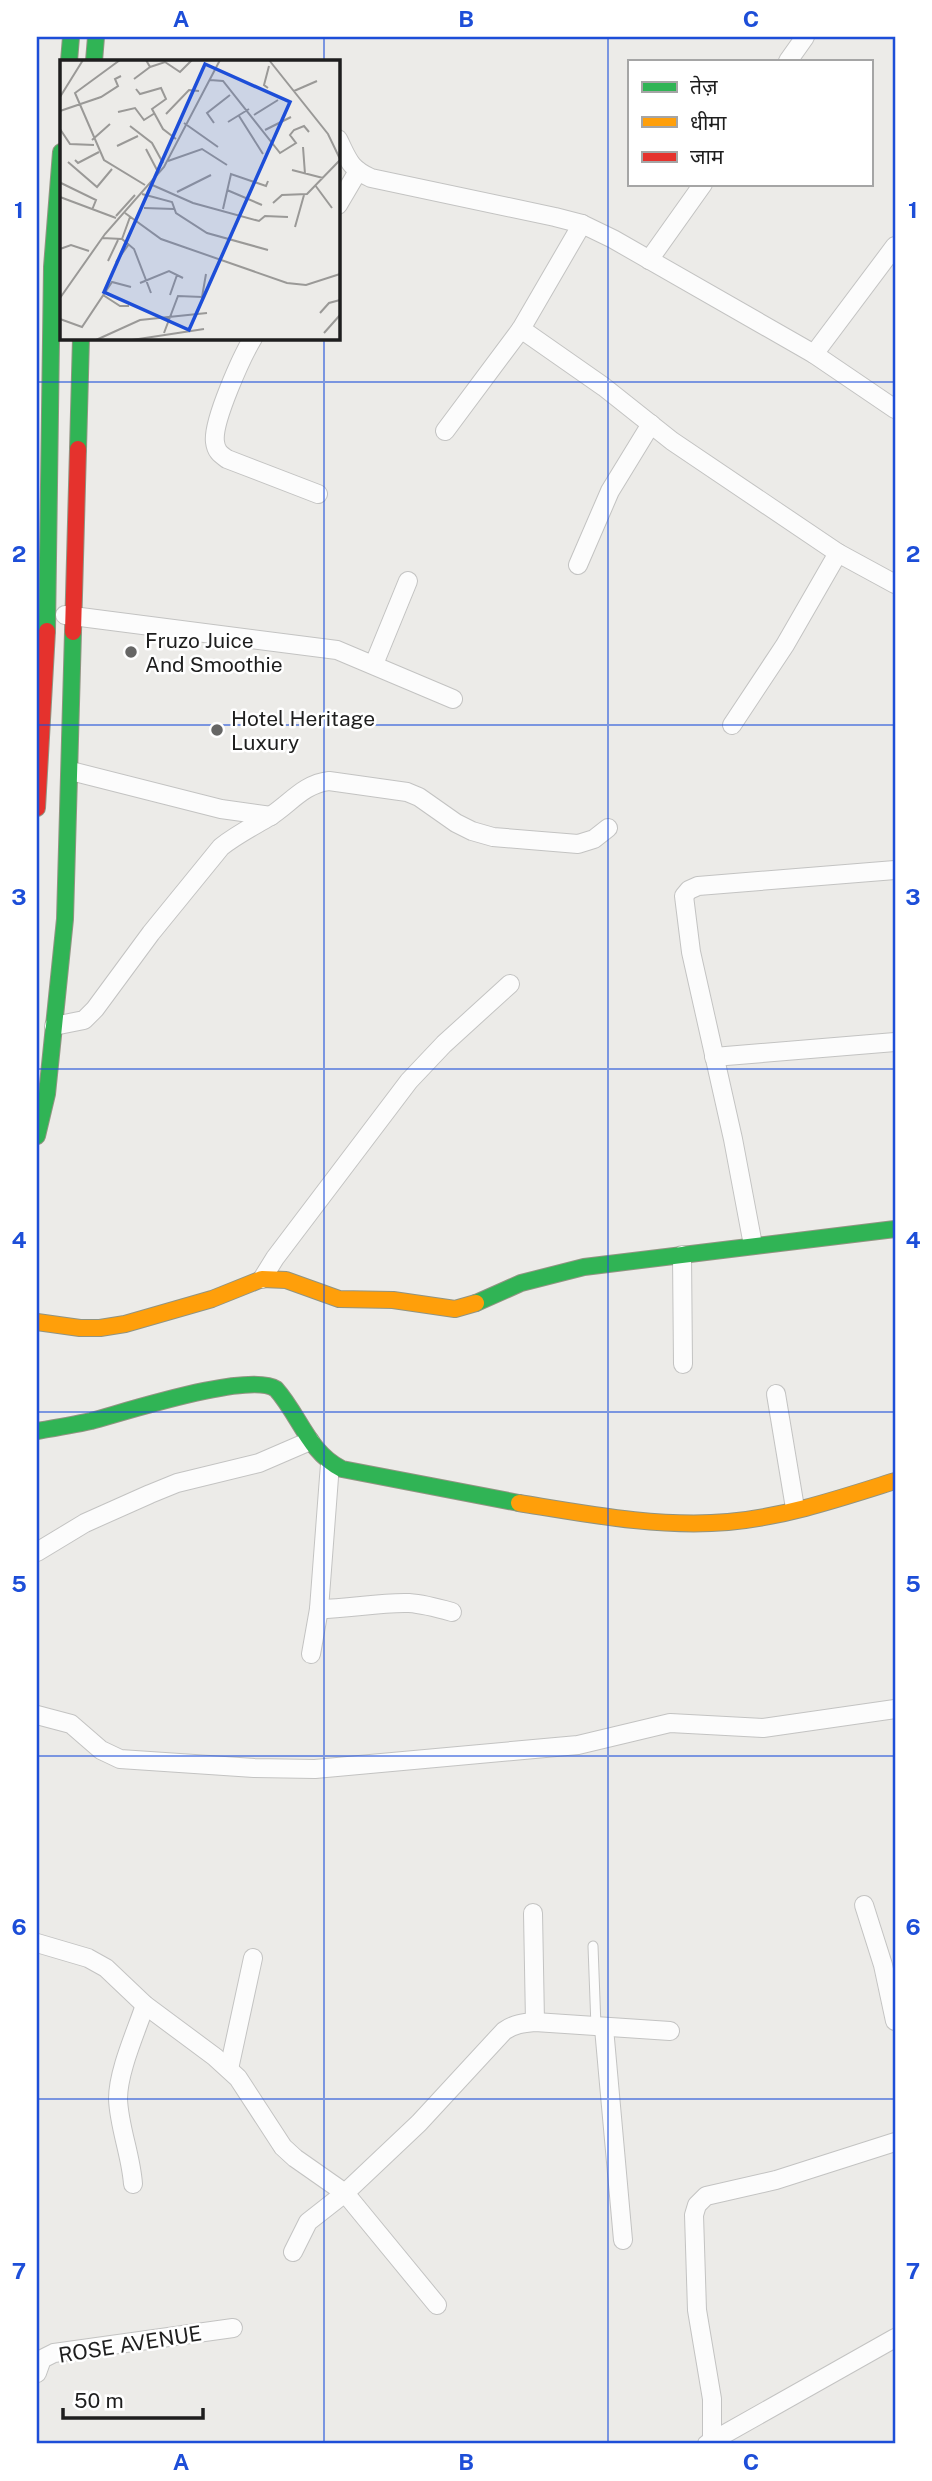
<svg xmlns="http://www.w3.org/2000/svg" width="932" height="2481" viewBox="0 0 932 2481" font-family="'Public Sans','Noto Sans Devanagari',sans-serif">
<rect width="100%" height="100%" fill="#ecebe8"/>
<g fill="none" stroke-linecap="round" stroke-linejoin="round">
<defs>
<polyline id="lane" points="593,1946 596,2027"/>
<g id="street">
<polyline points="788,61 805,37"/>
<path d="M 338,139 C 348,159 349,168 371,178 L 555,217 L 582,224 L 613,239 L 814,354 L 895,409"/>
<polyline points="338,205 358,171"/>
<polyline points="649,260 703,184"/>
<polyline points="521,329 604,387 672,441 838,553 895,584"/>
<path d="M 253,338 C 242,356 212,422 215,442 C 216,451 220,454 227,459 L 318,494"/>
<polyline points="814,354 895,246"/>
<polyline points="445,431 521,329 582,224"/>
<polyline points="578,565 610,491 651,424"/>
<polyline points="65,615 337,650 453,699"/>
<polyline points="374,664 408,581"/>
<polyline points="732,725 785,645 838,553"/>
<polyline points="71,771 221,809 271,816"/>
<path d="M 54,1026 L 84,1020 L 95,1009 L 151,933 L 221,847 C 236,835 252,827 269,817 C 290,804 303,784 329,781 L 407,792 L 419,797 L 456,823 L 472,831 L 493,837 L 578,844 L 594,839 L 608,828"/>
<polyline points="714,1057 895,1042"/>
<polyline points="753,1245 733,1139 691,952 684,896 689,890 698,886 895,870"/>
<polyline points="682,1255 683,1364"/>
<polyline points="262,1279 275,1258 409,1081 444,1044 510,984"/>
<polyline points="776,1394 795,1508"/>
<polyline points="37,1552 85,1523 150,1494 177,1483 259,1463 310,1441"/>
<path d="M 319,1609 C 349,1609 379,1602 409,1603 C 424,1604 438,1608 452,1612"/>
<polyline points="311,1654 319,1609 330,1464"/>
<polyline points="37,1715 71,1724 101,1750 120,1759 254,1768 315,1769 578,1745 670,1723 763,1728 895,1709"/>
<polyline points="864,1905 883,1965 895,2021"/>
<polyline points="533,1913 535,2022"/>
<polyline points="37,1943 88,1958 106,1968 145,2005 215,2057 238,2078 283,2147 295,2158 345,2193 437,2305"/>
<polyline points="604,2028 623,2240"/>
<polyline points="229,2069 253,1958"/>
<path d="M 133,2184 C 131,2155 119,2127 118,2099 C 118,2071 136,2032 145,2005"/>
<path d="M 293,2252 L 308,2222 L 345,2193 L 419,2123 L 504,2031 C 514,2024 523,2023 535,2022 L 670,2031"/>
<polyline points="37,2373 42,2359 54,2353 233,2328"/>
<polyline points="707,2444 895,2338"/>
<polyline points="712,2444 712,2399 697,2310 694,2215 697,2205 706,2196 776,2180 895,2142"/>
</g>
<g id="fast">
<polyline points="69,61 71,37"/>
<polyline points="94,61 96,37"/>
<polyline points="78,449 81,338"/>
<polyline points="47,631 52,267 61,152"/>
<polyline points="37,1136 47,1094 65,919 73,632"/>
<polyline points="476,1303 521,1283 584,1267 895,1229"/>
<path d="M 37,1431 C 55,1428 73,1425 91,1421 C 125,1412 250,1371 276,1389 C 300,1416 308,1452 342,1469 L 519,1503"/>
</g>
<g id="slow">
<polyline points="37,1322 80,1328 100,1328 125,1324 212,1299 262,1279 286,1280 339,1299 393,1300 455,1309 476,1303"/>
<path d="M 519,1503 C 587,1514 659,1528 728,1522 C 785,1517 841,1498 895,1481"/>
</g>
<g id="jam">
<polyline points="73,632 78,449"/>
<polyline points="37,808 47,631"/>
</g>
</defs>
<use href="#lane" stroke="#c3c3c2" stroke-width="11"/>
<use href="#street" stroke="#c3c3c2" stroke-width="20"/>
<use href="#fast" stroke="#919482" stroke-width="18"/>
<use href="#slow" stroke="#919482" stroke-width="18"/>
<use href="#jam" stroke="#919482" stroke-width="18"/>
<use href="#lane" stroke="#fcfcfc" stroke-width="9"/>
<use href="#street" stroke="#fcfcfc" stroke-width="18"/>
<use href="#fast" stroke="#30b455" stroke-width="16"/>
<use href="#slow" stroke="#ff9f0a" stroke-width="16"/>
<use href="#jam" stroke="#e5322d" stroke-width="16"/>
</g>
<path fill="none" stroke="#1d4ed8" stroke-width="2" stroke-opacity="0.55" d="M 324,37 L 324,61M 608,37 L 608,2444M 324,338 L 324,2444M 37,382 L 895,382M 37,725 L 895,725M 37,1069 L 895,1069M 37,1412 L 895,1412M 37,1756 L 895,1756M 37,2099 L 895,2099"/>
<g fill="#666665" stroke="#fff" stroke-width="2.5">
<circle cx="131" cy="652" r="7"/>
<circle cx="217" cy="730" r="7"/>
</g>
<g text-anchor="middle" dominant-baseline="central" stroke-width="5" stroke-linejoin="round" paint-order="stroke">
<g font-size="21" fill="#1e1e1e" stroke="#fff" text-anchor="start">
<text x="145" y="640">Fruzo Juice<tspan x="145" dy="24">And Smoothie</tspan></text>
<text x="231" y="718">Hotel Heritage<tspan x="231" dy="24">Luxury</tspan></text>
</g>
<g font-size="21" fill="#1e1e1e" stroke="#fff">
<text transform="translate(130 2344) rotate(-9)">ROSE AVENUE</text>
</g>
</g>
<g transform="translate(60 60)">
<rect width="280" height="280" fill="#ecebe8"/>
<path fill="none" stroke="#9a9997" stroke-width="2" d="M 60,0 L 15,33 L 44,100 L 85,125M 209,0 L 268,74 L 280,99M 90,7 L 105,2 L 120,12 L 132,0M 74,19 L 90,7 L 86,0M 150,20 L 163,21 L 220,93 L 236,83 L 230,75 L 234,70 L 244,66 L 249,72M 208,28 L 204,25 L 209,6M 76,29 L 80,34 L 101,28 L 106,39 L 92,49 L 103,69 L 116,79M 234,31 L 257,21M 0,37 L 23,0M 0,51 L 41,37 L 58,26 L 55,19 L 61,16M 58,52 L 75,48 L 84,60 L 95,53M 106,54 L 129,30 L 139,31M 194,55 L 218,40M 179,56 L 203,94M 168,62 L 189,49M 124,63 L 158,87M 154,63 L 147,53 L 170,35M 70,66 L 92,83 L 103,103M 0,69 L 10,84 L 34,85M 205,70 L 231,57M 32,80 L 50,64M 57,86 L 78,76M 243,87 L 245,114M 86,89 L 97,110M 15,100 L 18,103 L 39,92M 108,101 L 142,89 L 167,105M 8,102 L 37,127 L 52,109M 232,110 L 263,118M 1,123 L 36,140 L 32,150M 90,124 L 133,143 L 199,161 L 205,156 L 228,157M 255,125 L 272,148M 167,130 L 202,145M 117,132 L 151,115M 82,134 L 112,142 L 116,153 L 147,173 L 208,190M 0,137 L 56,158M 213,143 L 222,135 L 247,134 L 280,100M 84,148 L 114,149M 163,149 L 171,114 L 206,126 L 208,121M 65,153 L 101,179 L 227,223 L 246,225 L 280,214M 56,156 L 75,135M 235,167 L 244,135M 42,178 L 62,179 L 70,157M 62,179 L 74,189 L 91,233M 0,189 L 11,185 L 29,191M 48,201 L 58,180M 56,202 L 69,184M 80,223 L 109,211 L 123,218M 43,235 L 60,246 L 69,246M 110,235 L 117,215M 0,238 L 45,174 L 104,107 L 160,0M 260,253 L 269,243 L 280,240M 0,259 L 22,267 L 52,222 L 71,227M 104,273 L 118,236 L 142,237 L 146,214M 264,273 L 280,255M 36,280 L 80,260 L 147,253M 72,280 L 144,269"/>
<path fill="#1d4ed8" fill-opacity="0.15" stroke="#1d4ed8" stroke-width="3.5" d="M 145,4 L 230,42 L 129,270 L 44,232 Z"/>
<rect width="280" height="280" fill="none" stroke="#1e1e1e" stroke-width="3.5"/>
</g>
<rect width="932" height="2481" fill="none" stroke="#ffffff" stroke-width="77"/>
<rect x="628" y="60" width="245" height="126" fill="#ffffff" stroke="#a5a5a5" stroke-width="2"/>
<rect x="642" y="82" width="35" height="10" fill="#30b455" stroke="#a5a5a5" stroke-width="2"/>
<text x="690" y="94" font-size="21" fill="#1e1e1e">तेज़</text>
<rect x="642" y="117" width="35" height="10" fill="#ff9f0a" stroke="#a5a5a5" stroke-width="2"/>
<text x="690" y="130" font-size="21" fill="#1e1e1e">धीमा</text>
<rect x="642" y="152" width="35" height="10" fill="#e5322d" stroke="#a5a5a5" stroke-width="2"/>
<text x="690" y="164" font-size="21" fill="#1e1e1e">जाम</text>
<path d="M63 2408v10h140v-10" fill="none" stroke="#1e1e1e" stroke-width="3.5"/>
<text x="74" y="2408" font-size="21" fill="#1e1e1e" stroke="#ffffff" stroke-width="5" paint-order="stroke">50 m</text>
<rect x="38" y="38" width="856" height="2404" fill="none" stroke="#1d4ed8" stroke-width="2.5"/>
<g font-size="23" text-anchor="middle" font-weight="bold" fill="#1d4ed8">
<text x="181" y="27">A</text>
<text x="466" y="27">B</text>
<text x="751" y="27">C</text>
<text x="19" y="218">1</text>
<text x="913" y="218">1</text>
<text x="19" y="562">2</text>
<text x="913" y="562">2</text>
<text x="19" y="905">3</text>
<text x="913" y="905">3</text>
<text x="19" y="1248">4</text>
<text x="913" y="1248">4</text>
<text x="19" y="1592">5</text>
<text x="913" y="1592">5</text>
<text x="19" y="1935">6</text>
<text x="913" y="1935">6</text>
<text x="19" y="2279">7</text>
<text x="913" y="2279">7</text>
<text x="181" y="2470">A</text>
<text x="466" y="2470">B</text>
<text x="751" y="2470">C</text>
</g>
</svg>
